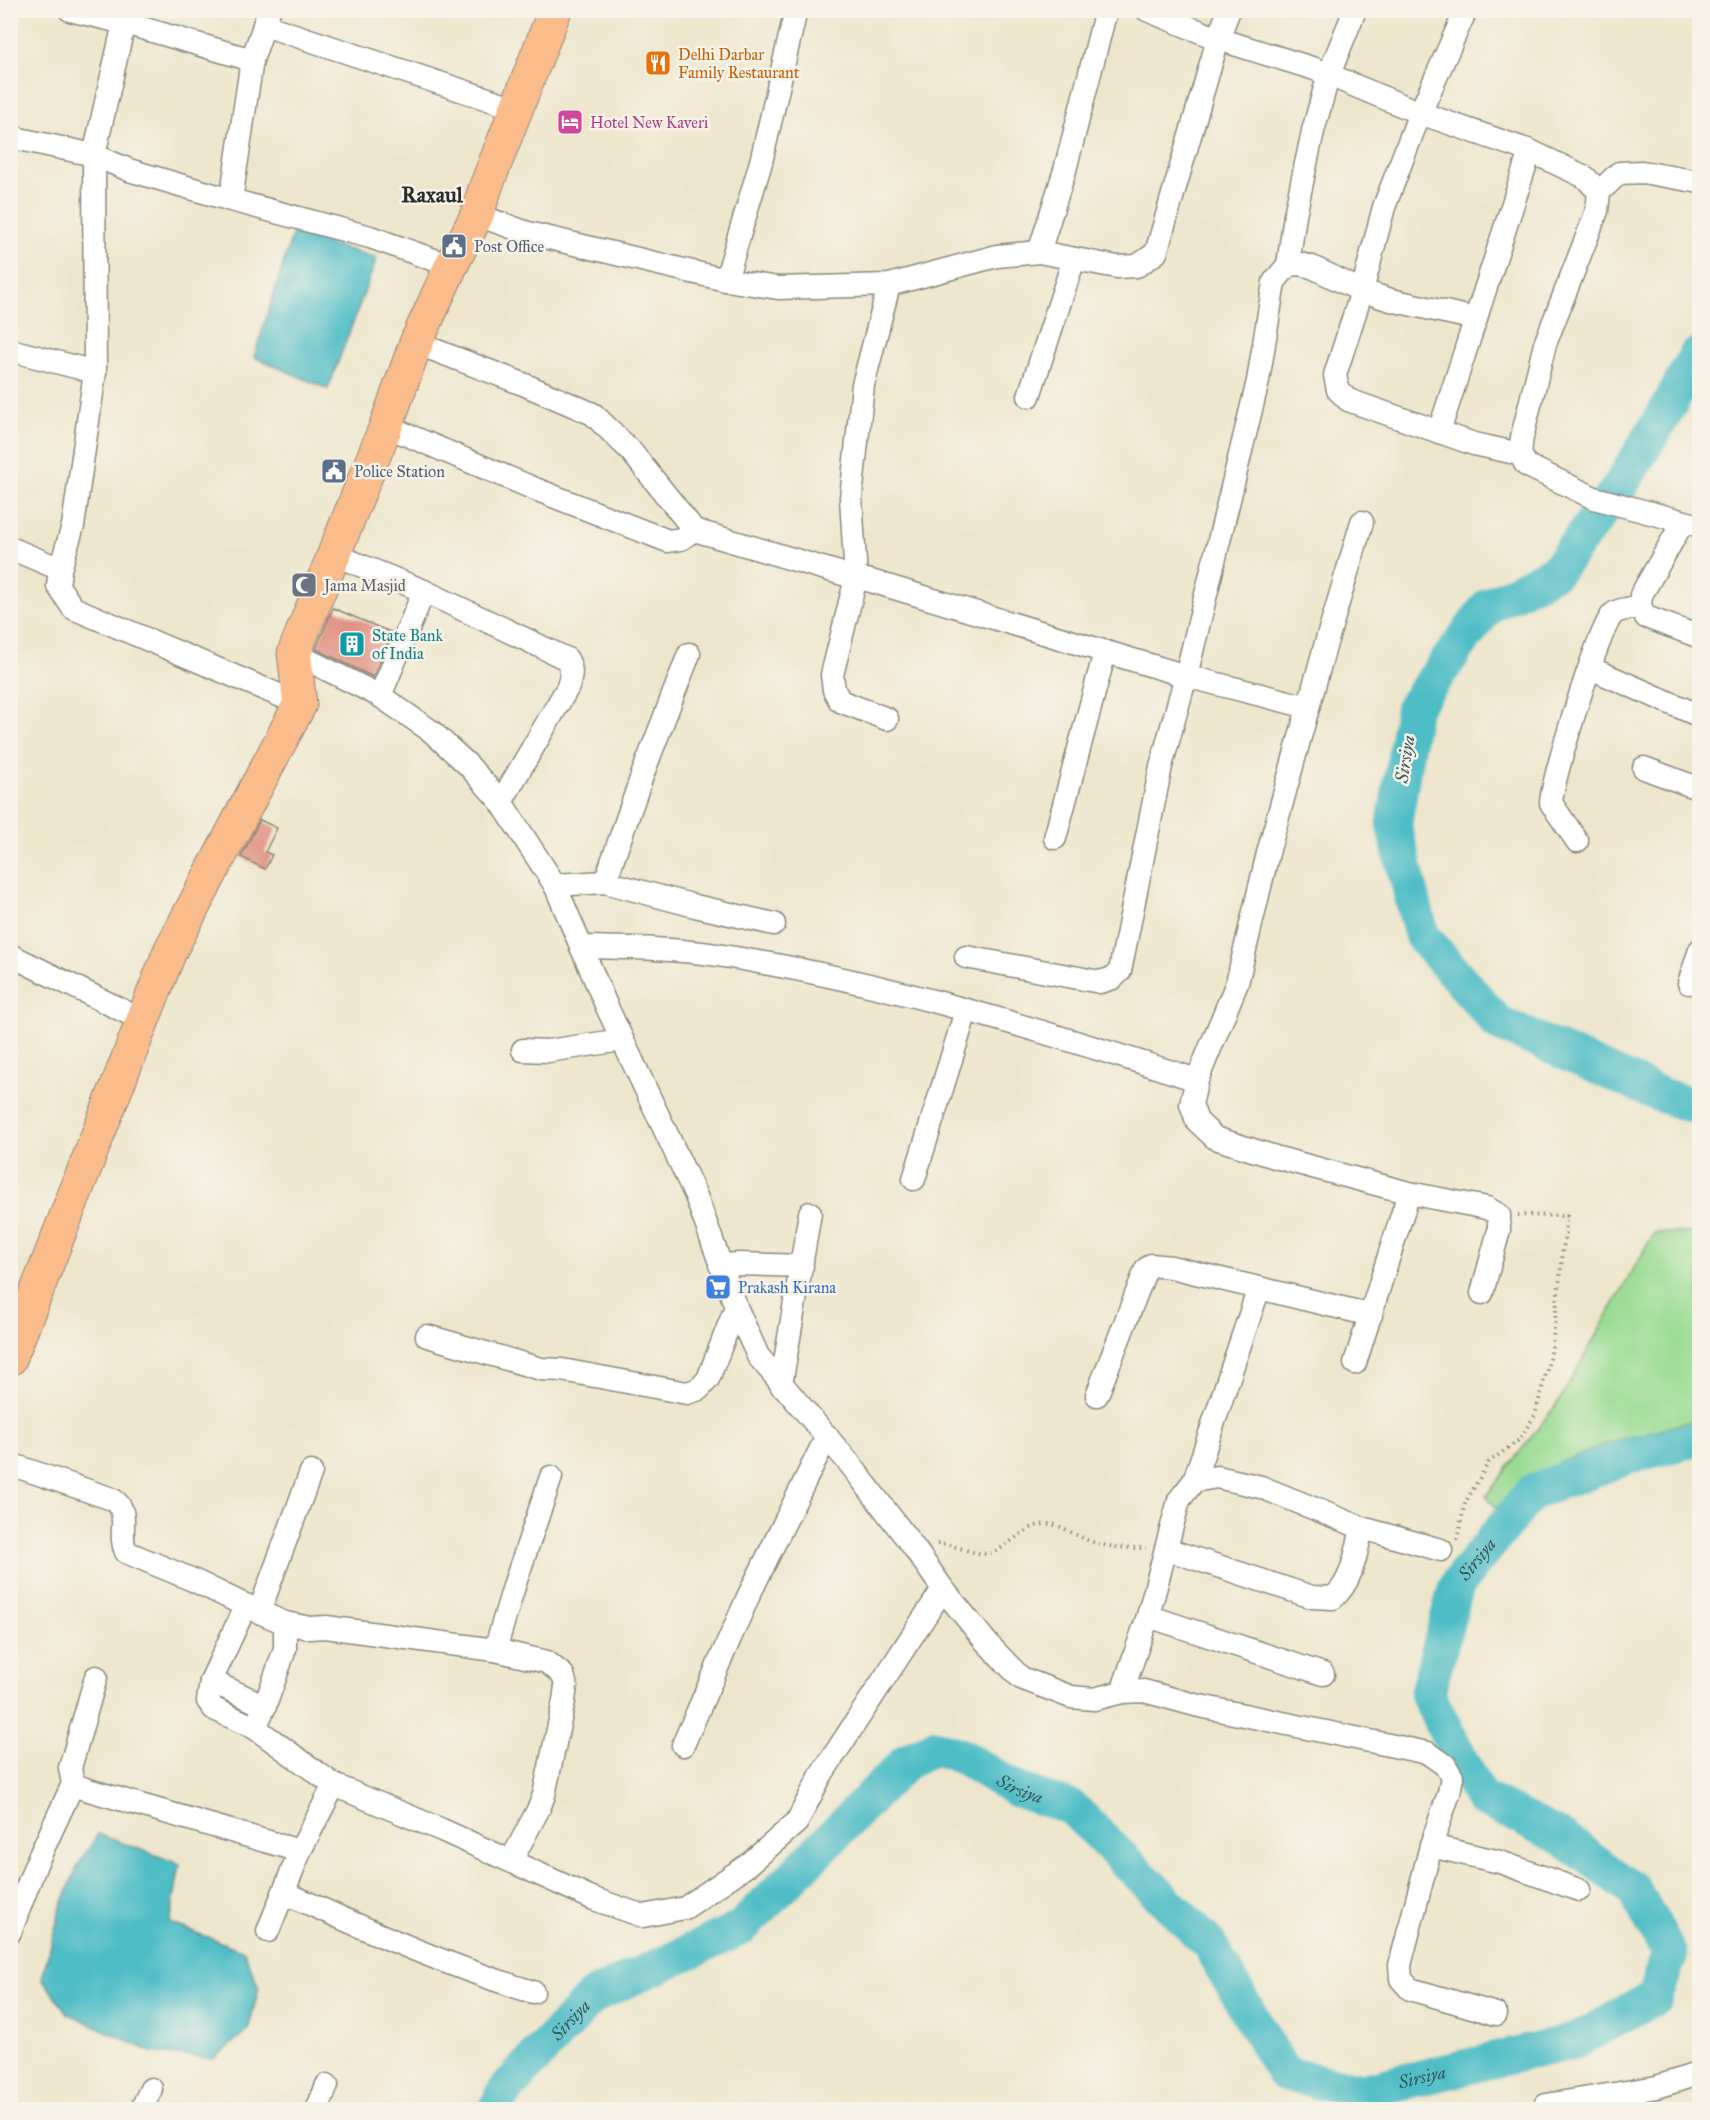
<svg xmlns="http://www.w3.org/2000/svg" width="1710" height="2120" viewBox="0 0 1710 2120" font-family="'IM FELL Great Primer',serif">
<rect width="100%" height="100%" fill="#f7f3e8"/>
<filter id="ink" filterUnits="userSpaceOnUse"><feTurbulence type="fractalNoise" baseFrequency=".0167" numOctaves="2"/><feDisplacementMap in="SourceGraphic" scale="12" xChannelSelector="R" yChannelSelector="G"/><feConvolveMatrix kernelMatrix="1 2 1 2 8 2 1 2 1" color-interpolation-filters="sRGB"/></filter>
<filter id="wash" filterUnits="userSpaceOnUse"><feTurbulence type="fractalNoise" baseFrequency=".008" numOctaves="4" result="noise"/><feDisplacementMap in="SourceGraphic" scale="24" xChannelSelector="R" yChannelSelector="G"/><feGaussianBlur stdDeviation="1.35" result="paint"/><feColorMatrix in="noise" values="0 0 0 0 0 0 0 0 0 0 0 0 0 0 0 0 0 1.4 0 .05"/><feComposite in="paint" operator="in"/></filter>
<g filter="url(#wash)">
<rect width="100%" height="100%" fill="#eee6cc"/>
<polygon fill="#98db92" stroke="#62835e" stroke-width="1.5" points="1654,1233 1699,1233 1699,1419 1614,1441 1559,1463 1499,1511 1486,1496 1559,1401"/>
<g fill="#4fbdc6" stroke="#3d7478" stroke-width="1.5">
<polygon points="293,233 377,258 328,389 254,357"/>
<polygon points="98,1834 180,1864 170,1923 244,1951 259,1988 248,2030 213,2059 152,2052 67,2013 42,1978 61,1907 77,1867"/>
</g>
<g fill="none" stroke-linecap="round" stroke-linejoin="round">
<g stroke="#4fbdc6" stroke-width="36">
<polyline points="1700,354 1696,356 1666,411 1617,491 1556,571 1488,606 1413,708 1394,826 1422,936 1498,1023 1661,1095 1700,1108"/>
<path id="s1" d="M 495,2110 L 507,2088 L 593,1996 L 741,1928 L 907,1761 L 935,1747 L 963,1757 L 1015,1789 L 1072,1808 L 1209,1944 L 1284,2074 L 1364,2091 L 1576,2041 L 1655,1997 L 1670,1954 L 1634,1890 L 1561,1837 L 1481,1798 L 1427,1694 L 1457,1584 L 1532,1492 L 1629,1456 L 1700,1438"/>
</g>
</g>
<g id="blocks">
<g fill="#df8d7f">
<polygon points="333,608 392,633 373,677 316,649"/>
<polygon points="260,820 277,828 265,852 272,855 265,869 241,857"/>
</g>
</g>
</g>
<g filter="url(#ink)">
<use href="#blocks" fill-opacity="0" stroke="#8c887c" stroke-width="1.5"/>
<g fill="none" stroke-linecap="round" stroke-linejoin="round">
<defs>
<g id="street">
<polyline points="70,10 125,23 252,60"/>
<polyline points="127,10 94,155 95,372 73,526 60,569 58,586 73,608 300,704"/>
<polyline points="1147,10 1218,39 1315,69 1420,113 1530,151 1585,177 1599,192 1597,211 1545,344 1522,437 1520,454 1526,465 1594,498 1700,526"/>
<polyline points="1466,10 1420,113 1384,207 1362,291 1335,375 1338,390 1348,400 1474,444 1520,454"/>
<polyline points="264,25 518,109"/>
<polyline points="10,137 94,155 129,170 231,200 370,237 451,266"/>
<polyline points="1599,192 1619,173 1642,172 1700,182"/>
<polyline points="231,200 252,60 269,11"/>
<polyline points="477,215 528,233 726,280 778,288 889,285 997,256 1039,252 1117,267 1137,266 1156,253 1218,39 1229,10"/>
<polyline points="1039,252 1065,170 1106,10"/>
<polyline points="1288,265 1295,215 1313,131 1329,74 1355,10"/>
<polyline points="726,280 761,162 796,10"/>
<polyline points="416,343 523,384 593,414 630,450 694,530 856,578 871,581 1186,676 1308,707"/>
<polyline points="10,350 95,372"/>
<polyline points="1029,396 1074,259"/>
<polyline points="386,426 535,489 668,541 681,539 694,530"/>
<polyline points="1439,432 1530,151"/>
<polyline points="1362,522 1324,650 1268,853 1237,983 1197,1080 1191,1104 1197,1121 1215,1138 1275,1157 1409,1193 1487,1208 1499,1215 1499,1230 1482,1293"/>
<polyline points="1683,522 1641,595 1640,607 1646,617 1700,637"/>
<polyline points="10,548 60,569"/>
<path d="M 335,555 L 424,591 L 567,659 C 573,670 571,676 568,687 L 501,802"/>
<polyline points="294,653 380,696 431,731 468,765 501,802 555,885 606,1005 696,1196 736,1307 758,1356 850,1464 915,1549 943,1589 987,1643 1021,1678 1071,1697 1094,1699 1122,1692 1148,1616 1179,1500 1194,1481 1217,1477 1261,1487 1362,1528"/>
<polyline points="1590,668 1700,716"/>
<polyline points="380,696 424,591"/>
<polyline points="887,719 840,701 834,690 832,675 856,578 851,498 863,385 889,285"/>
<polyline points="1644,768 1700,789"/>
<polyline points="1055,838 1105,652"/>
<path d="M 1577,841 L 1551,803 C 1551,782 1600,624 1613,614 C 1619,609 1632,608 1640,607"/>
<polyline points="605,882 643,773 689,654"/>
<polyline points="555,885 605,882 695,906 774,924"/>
<path d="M 581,947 C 626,948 672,948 717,955 C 880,980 1040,1030 1197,1080"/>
<polyline points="10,955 142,1020"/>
<polyline points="966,957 1100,982 1113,978 1120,971 1161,766 1186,676 1258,381 1274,282 1288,265 1300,264 1312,267 1362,291 1391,300 1476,319"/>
<polyline points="1689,983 1700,950"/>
<polyline points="523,1050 548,1051 622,1040"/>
<polyline points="914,1179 966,1011"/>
<polyline points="720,1265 740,1264 802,1266"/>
<polyline points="427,1336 541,1369 562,1370 687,1393 699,1389 708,1379 736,1307"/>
<polyline points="1355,1363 1409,1193"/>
<polyline points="781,1385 810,1213"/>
<polyline points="1097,1395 1146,1269 1151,1265 1171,1267 1371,1315"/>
<path d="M 10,1464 L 112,1499 C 132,1511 117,1533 126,1552 L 193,1580 L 259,1612"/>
<polyline points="1194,1481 1259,1288"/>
<path d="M 1166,1549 L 1312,1597 L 1333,1598 C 1353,1581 1356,1552 1362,1528 L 1441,1550"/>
<polyline points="246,1605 211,1681 208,1701 214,1709 255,1728"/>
<polyline points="1148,1616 1323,1674"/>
<polyline points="285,1623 310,1628 326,1627 495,1650 547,1662 563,1675 566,1686 564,1701 544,1795 539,1808 511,1861"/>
<polyline points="495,1650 515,1583 551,1477"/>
<polyline points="96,1677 70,1768 73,1784 85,1789 300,1851"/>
<polyline points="211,1681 265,1706 255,1728 334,1785 442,1830 594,1899 643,1916 685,1908 749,1864 797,1822 821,1775 943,1589"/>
<polyline points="1122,1692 1144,1691 1195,1705 1428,1753 1445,1765 1452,1777 1449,1793 1431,1846 1500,1862 1579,1890"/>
<polyline points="265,1706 285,1649 285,1623 259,1612 311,1472"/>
<polyline points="683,1745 748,1597 827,1436"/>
<polyline points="1431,1846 1400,1965 1401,1979 1410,1989 1496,2014"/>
<path d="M 283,1895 L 299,1899 C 376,1934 453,1968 533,1992"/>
<polyline points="268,1931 300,1851 334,1785"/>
<polyline points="10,1932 36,1864 73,1784"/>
<polyline points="1546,2105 1657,2087 1700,2073"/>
<polyline points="141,2110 151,2089"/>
<polyline points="317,2110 327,2085"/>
</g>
<polyline id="primary" points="10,1359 170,951 300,704 294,653 386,426 416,343 451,266 477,215 485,189 555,10"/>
</defs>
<use href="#street" stroke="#8c887c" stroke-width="25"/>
<use href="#primary" stroke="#8c887c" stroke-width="35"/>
<g stroke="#8c887c" stroke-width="4" stroke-dasharray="1.5 4.5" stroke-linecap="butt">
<polyline points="1457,1540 1465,1503 1489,1462 1519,1440 1535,1415 1551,1354 1567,1216 1518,1215"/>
<path d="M 937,1544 C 954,1543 976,1557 991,1553 C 1011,1546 1026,1523 1049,1524 C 1061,1525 1075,1535 1087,1540 C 1107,1548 1126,1548 1146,1548"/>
</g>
<use href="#street" stroke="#fff" stroke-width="22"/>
<use href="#primary" stroke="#fabc8b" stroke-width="33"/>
</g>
</g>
<defs>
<symbol id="restaurant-square" viewBox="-11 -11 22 22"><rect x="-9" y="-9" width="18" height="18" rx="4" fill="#e8710a" stroke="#f7f3e8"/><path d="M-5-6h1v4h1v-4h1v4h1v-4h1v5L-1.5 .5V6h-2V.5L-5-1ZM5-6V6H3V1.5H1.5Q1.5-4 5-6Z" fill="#fff"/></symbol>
<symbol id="hotel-square" viewBox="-11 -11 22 22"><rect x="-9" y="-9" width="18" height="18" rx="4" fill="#d1479c" stroke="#f7f3e8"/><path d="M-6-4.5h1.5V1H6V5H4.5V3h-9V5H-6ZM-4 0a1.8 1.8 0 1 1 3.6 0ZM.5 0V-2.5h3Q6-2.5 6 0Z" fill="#fff"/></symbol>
<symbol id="civic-square" viewBox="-11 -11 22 22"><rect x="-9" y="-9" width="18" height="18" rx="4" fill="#5c6f8a" stroke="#f7f3e8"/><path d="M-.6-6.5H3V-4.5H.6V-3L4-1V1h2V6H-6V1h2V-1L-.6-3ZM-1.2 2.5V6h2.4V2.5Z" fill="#fff"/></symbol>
<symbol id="mosque-square" viewBox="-11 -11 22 22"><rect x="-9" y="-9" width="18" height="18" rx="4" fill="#6b7280" stroke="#f7f3e8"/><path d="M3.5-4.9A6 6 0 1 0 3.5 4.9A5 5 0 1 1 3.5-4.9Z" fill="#fff"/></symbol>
<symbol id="building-square" viewBox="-11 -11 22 22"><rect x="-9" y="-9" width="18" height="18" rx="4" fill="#0f9aa8" stroke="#f7f3e8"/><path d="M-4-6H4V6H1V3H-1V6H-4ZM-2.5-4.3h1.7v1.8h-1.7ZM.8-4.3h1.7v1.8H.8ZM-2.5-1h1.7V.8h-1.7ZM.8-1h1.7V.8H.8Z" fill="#fff"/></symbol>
<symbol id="supermarket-square" viewBox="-11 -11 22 22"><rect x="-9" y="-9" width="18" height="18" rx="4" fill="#3f7fe0" stroke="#f7f3e8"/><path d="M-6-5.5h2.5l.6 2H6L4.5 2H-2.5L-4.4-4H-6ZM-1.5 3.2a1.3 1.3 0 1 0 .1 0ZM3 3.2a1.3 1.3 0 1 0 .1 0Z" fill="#fff"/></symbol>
</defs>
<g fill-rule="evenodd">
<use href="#restaurant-square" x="643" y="48" width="30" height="30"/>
<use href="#hotel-square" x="555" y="107" width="30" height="30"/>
<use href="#civic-square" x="439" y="231" width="30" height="30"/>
<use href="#civic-square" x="319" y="456" width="30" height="30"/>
<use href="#mosque-square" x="289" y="570" width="30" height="30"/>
<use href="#building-square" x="337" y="629" width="30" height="30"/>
<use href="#supermarket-square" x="703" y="1272" width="30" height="30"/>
</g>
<g text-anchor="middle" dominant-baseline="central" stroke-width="5" stroke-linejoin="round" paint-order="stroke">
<g font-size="16" fill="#c56008" stroke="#f7f3e8" text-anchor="start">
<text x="678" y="54">Delhi Darbar<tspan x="678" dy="18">Family Restaurant</tspan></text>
</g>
<g font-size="16" fill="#b23c85" stroke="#f7f3e8" text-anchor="start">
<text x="590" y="122">Hotel New Kaveri</text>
</g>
<g font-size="16" fill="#4e5e75" stroke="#f7f3e8" text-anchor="start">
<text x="474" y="246">Post Office</text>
<text x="354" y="471">Police Station</text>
</g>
<g font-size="16" fill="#5b616d" stroke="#f7f3e8" text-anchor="start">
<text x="324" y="585">Jama Masjid</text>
</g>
<g font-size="16" fill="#0d838f" stroke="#f7f3e8" text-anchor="start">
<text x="372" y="635">State Bank<tspan x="372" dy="18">of India</tspan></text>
</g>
<g font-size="16" fill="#366cbe" stroke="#f7f3e8" text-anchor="start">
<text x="738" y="1287">Prakash Kirana</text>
</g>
<g font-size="18" font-style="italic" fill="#36575a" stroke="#f7f3e8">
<text transform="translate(1405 759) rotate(-81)">Sirsiya</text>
<text stroke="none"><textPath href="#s1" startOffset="2026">Sirsiya</textPath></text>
<text stroke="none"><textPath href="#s1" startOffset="676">Sirsiya</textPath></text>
<text stroke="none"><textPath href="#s1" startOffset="118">Sirsiya</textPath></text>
<text stroke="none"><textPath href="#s1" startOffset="1216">Sirsiya</textPath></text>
</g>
<g font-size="22" font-weight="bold" fill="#2b2b2b" stroke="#f7f3e8">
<text x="432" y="194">Raxaul</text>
</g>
</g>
<rect width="1710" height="2120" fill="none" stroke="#f7f3e8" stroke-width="36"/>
</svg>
